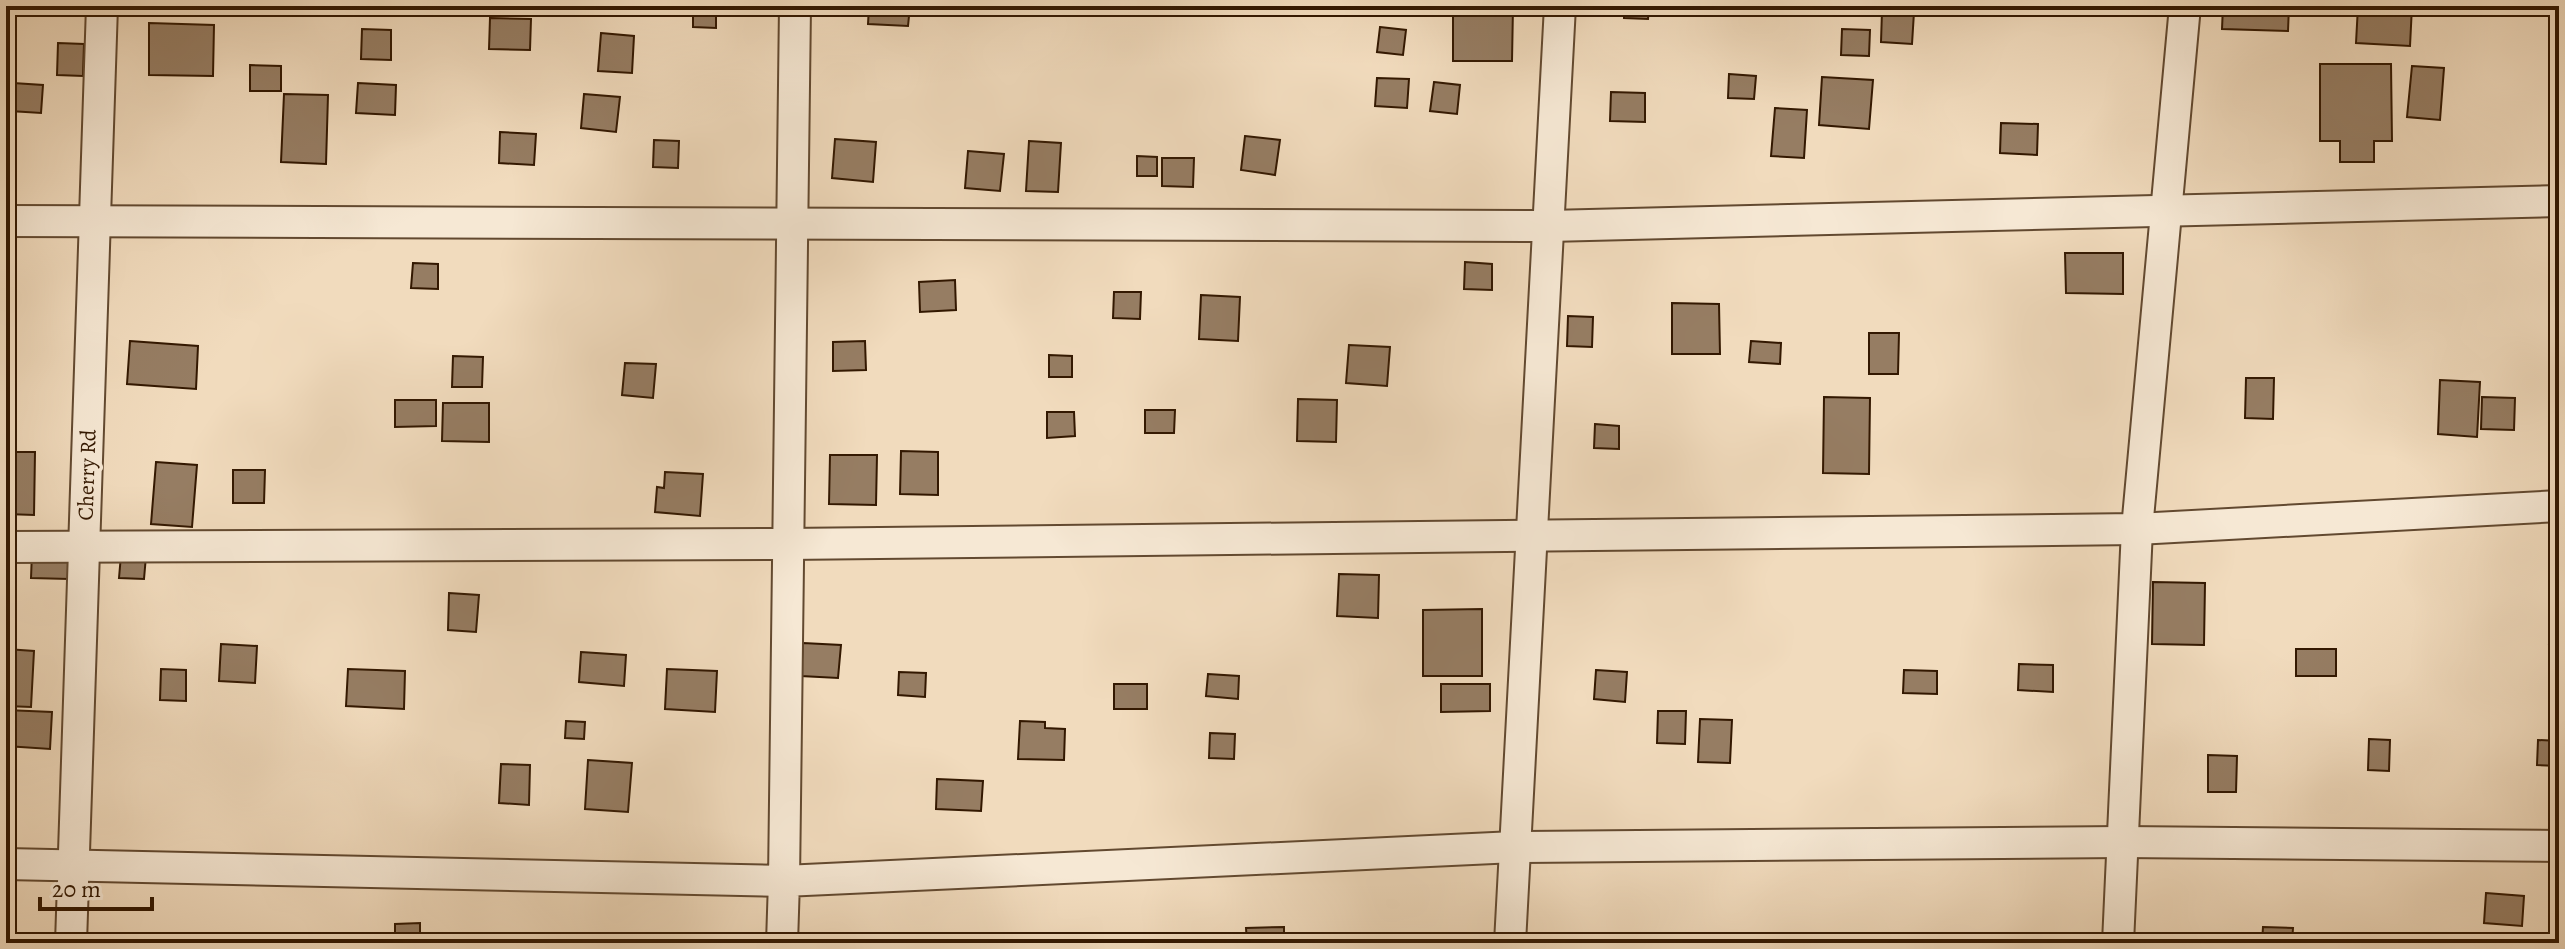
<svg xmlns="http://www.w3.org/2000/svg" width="2565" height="949" viewBox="0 0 2565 949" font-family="Alegreya,serif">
<rect width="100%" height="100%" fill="#f1dbbd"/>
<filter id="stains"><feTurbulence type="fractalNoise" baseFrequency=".0025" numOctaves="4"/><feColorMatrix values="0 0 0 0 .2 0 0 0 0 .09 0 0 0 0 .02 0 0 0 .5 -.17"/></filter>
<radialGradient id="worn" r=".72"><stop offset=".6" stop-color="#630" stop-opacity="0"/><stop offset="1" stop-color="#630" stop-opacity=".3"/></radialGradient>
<g fill="#967d63" stroke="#331801" stroke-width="2">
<polygon points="693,6 741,6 741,16 716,15 716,28 693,27"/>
<polygon points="869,6 910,6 908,26 868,24"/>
<polygon points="1453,6 1513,7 1512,61 1453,61"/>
<polygon points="1624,6 1649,6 1648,19 1624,18"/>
<polygon points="2223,6 2289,6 2288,31 2222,29"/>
<polygon points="2358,6 2412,6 2410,46 2356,43"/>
<polygon points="1882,11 1914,12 1912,44 1881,42"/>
<polygon points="490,18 531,19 530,50 489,49"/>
<polygon points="149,23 214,25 213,76 149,75"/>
<polygon points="1380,27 1406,30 1403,55 1377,52"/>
<polygon points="362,29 391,30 391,60 361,59"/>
<polygon points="1842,29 1870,30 1869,56 1841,55"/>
<polygon points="601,33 634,36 632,73 598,71"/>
<polygon points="58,43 84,44 83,76 57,75"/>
<polygon points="2320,64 2391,64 2392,141 2374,141 2374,162 2340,162 2340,141 2320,141"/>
<polygon points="250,65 281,66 281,91 250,91"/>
<polygon points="2412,66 2444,68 2440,120 2407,117"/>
<polygon points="1729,74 1756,76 1754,99 1728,98"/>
<polygon points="1822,77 1873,80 1869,129 1819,125"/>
<polygon points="1377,78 1409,79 1407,108 1375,106"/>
<polygon points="1434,82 1460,85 1457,114 1430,111"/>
<polygon points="13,83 43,85 41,113 10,111"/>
<polygon points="358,83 396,85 395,115 356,113"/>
<polygon points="1611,92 1645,93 1645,122 1610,121"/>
<polygon points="284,94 328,95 326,164 281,162"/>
<polygon points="584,94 620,97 616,132 581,128"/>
<polygon points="1775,108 1807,110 1804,158 1771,156"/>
<polygon points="2001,123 2038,124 2037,155 2000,153"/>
<polygon points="500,132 536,134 534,165 499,163"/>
<polygon points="1245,136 1280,140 1275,175 1241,170"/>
<polygon points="835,139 876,142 873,182 832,178"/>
<polygon points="654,140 679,141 678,168 653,167"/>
<polygon points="1029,141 1061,143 1058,192 1026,191"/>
<polygon points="968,151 1004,154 1000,191 965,188"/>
<polygon points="1137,156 1157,157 1157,176 1137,176"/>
<polygon points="1162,158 1194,158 1193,187 1162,186"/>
<polygon points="2065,253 2123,253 2123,294 2066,293"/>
<polygon points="1465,262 1492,264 1492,290 1464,289"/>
<polygon points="413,263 438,264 438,289 411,288"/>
<polygon points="955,280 956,310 920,312 919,282"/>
<polygon points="1114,292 1141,292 1140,319 1113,318"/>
<polygon points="1201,295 1240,297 1238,341 1199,339"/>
<polygon points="1672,303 1719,304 1720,354 1672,354"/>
<polygon points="1568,316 1593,317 1592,347 1567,346"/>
<polygon points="1869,333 1899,333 1898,374 1869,374"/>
<polygon points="130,341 198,346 196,389 127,384"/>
<polygon points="865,341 866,370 833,371 833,342"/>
<polygon points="1751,341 1781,343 1780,364 1749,362"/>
<polygon points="1349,345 1390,347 1387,386 1346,383"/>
<polygon points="1049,355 1072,356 1072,377 1049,377"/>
<polygon points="453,356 483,357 482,387 452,387"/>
<polygon points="625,363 656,364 653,398 622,395"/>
<polygon points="2246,378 2274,378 2273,419 2245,418"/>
<polygon points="2440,380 2480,382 2477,437 2438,434"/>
<polygon points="1824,397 1870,398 1869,474 1823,473"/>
<polygon points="2482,397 2515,398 2514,430 2481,429"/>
<polygon points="1298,399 1337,400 1336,442 1297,441"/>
<polygon points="395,400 436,400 436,426 395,427"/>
<polygon points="443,403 489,403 489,442 442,441"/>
<polygon points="1145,410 1175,410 1174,433 1145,433"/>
<polygon points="1047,412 1074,412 1075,436 1047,438"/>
<polygon points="1595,424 1619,426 1619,449 1594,448"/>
<polygon points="901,451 938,452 938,495 900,494"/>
<polygon points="6,452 35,452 34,515 6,514"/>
<polygon points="830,455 877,455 876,505 829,504"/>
<polygon points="156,462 197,465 192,527 151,524"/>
<polygon points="233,470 265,470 264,503 233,503"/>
<polygon points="665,472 703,474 700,516 655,512 657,487 664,488"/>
<polygon points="32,552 71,555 69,579 31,578"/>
<polygon points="121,555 146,556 144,579 119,578"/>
<polygon points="1339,574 1379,575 1378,618 1337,616"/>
<polygon points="2153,582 2205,583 2204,645 2152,644"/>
<polygon points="449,593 479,595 476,632 448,630"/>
<polygon points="1482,609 1482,676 1423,676 1423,610"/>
<polygon points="2551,620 2559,620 2559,644 2549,644"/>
<polygon points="803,643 841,645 838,678 801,676"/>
<polygon points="221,644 257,646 255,683 219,681"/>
<polygon points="6,649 34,651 31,707 6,706"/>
<rect x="2296" y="649" width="40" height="27"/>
<polygon points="581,652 626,655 624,686 579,682"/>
<polygon points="2019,664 2053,665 2053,692 2018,690"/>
<polygon points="161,669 186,670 186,701 160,700"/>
<polygon points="348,669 405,671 404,709 346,706"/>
<polygon points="667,669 717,671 715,712 665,709"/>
<polygon points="1596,670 1627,672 1625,702 1594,699"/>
<polygon points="1904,670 1937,671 1937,694 1903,693"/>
<polygon points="899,672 926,673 925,697 898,695"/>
<polygon points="1208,674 1239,676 1238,699 1206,696"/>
<rect x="1114" y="684" width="33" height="25"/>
<polygon points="1441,684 1490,684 1490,711 1441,712"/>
<polygon points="6,710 52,712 50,749 6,746"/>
<polygon points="1658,711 1686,711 1685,744 1657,743"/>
<polygon points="1700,719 1732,720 1730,763 1698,762"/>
<polygon points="566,721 585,722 584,739 565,738"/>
<polygon points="1020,721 1045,722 1045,728 1065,729 1064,760 1018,759"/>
<polygon points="1210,733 1235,734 1234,759 1209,758"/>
<polygon points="2369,739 2390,740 2389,771 2368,770"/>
<polygon points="2538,740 2559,741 2559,766 2537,765"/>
<polygon points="2208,755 2237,756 2236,792 2208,792"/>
<polygon points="588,760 632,763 628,812 585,809"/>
<polygon points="501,764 530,765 529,805 499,803"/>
<polygon points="937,779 983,781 981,811 936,809"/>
<polygon points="2486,893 2524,896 2522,926 2484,923"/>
<polygon points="420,923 420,943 395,943 395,924"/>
<polygon points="1284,927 1284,943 1247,943 1246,928"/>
<polygon points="2263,927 2293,928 2292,943 2262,943"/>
</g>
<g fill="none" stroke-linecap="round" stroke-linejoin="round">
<defs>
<g id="street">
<polyline points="6,221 1549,226 2559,201"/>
<polyline points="6,547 787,544 2137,529 2559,506"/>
<polyline points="6,864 784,881 795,6"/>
<polyline points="71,943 102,6"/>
<polyline points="782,943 784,881 1515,847 2123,842 2559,846"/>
<polyline points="1510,943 1560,6"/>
<polyline points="2118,943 2137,529 2185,6"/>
</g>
</defs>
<use href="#street" stroke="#624930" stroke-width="34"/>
<use href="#street" stroke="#f6e8d4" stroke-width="30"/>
</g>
<g text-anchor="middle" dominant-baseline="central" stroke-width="7" stroke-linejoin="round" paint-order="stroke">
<g font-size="22" fill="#331801" stroke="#f6e8d4">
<text transform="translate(87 475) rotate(-88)">Cherry Rd</text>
</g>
</g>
<rect width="2565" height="949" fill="none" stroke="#f1dbbd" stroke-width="32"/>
<rect x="8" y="8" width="2549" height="933" fill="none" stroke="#331801" stroke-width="4"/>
<rect x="16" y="16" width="2533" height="917" fill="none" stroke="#331801" stroke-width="2"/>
<path d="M40 897v12h112v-12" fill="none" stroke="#331801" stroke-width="4"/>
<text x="52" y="897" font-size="24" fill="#331801" stroke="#f6e8d4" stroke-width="6" paint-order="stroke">20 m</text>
<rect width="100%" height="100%" filter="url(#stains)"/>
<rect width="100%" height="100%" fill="url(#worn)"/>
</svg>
